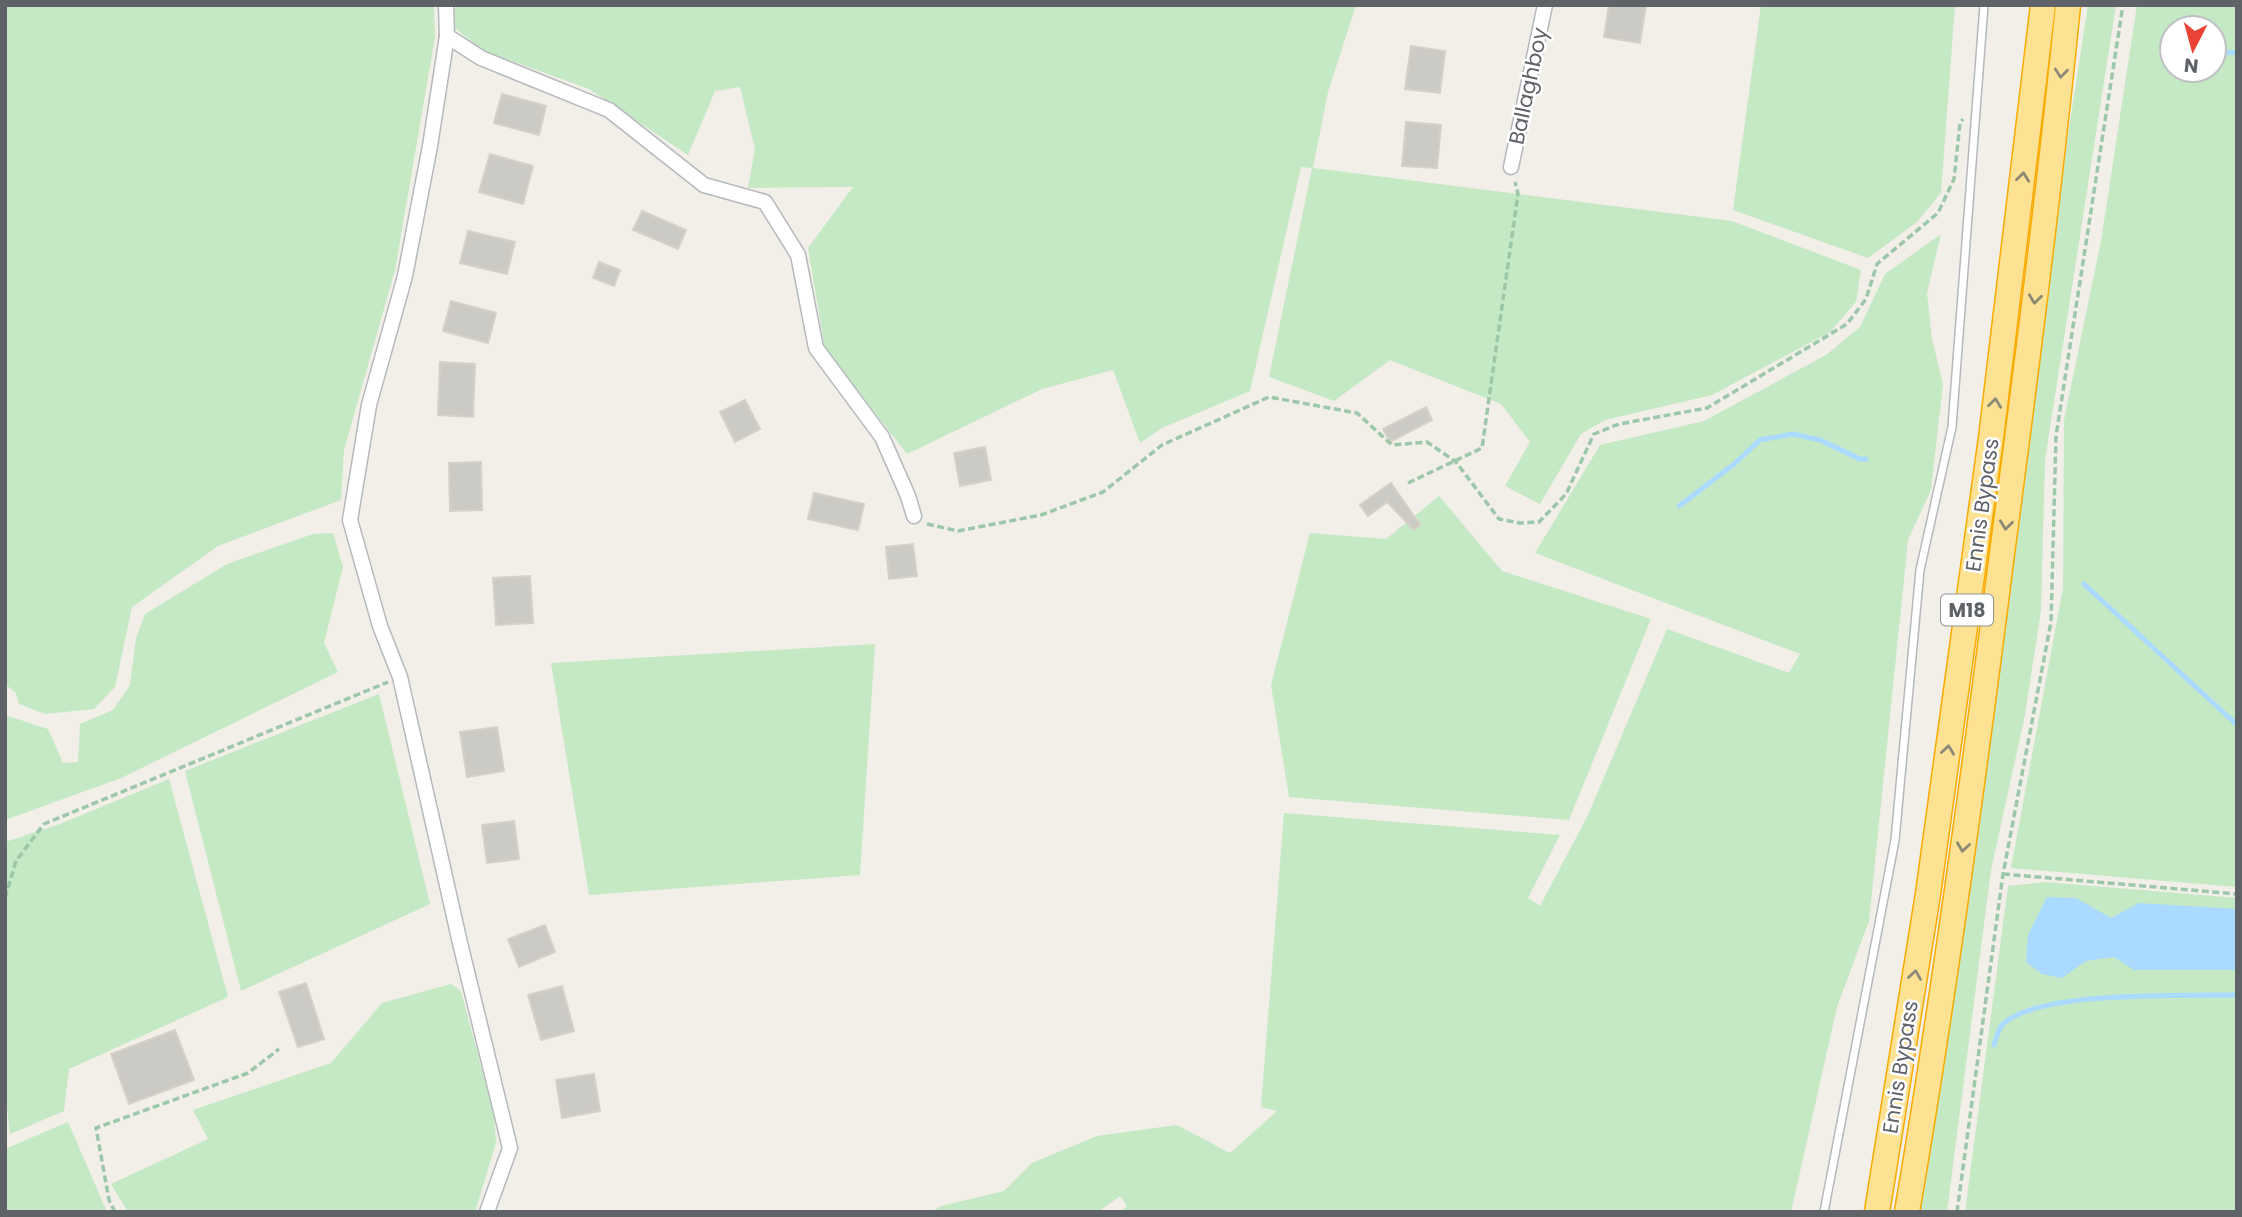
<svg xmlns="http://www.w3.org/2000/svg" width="2242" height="1217" viewBox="0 0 2242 1217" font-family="Poppins,sans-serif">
<rect width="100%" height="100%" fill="#f1efe8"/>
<g fill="#c5e8c5" fill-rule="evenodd">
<polygon points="5,5 434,5 435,37 395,270 344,450 341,500 218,546 132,607 115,687 94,709 45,714 19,704 16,693 5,684"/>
<polygon points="455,5 1356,5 1328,92 1313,168 1732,221 1861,270 1856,302 1830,332 1712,395 1605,420 1581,434 1540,504 1505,486 1530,442 1501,404 1390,360 1334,401 1269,377 1312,168 1301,167 1250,391 1162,428 1140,443 1113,370 1042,389 907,454 825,349 808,248 853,187 748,188 755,149 740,87 715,91 688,155 589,89 482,50 455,28"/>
<polygon points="1761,5 1955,5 1941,193 1917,222 1868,258 1733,210"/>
<polygon points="2088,5 2116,5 2045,460 2041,610 2025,715 1991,870 1947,1212 1902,1212"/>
<path d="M 2137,5 L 2237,5 L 2237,887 L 2011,868 L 2063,588 L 2064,420 L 2101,241 ZM 2172,28 L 2214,28 L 2214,70 L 2172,70 Z"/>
<polygon points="1941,234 1927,293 1932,339 1943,384 1931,490 1908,540 1869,921 1837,1007 1791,1212 1120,1212 1127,1206 1120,1196 1098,1212 932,1212 941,1206 1004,1191 1032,1163 1097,1136 1177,1125 1230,1153 1277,1111 1261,1107 1284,813 1560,835 1528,898 1540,906 1588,815 1667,629 1789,673 1800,654 1535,553 1600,445 1704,421 1826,355 1860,327 1885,274"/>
<polygon points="1439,496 1502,571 1651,619 1569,820 1289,797 1271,685 1310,533 1386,539"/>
<polygon points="333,533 343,567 324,643 338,672 121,778 5,820 5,715 48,729 63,763 78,762 80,724 113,710 130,685 136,638 145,614 227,564 313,534"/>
<polygon points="875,644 860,875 589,895 551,663"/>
<polygon points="379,694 430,904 241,991 185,771"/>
<polygon points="169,779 228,997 69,1069 64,1111 10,1134 5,1088 5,842 60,824"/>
<polygon points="2045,882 2237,898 2237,1212 1965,1212 2008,886"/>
<polygon points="451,984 461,991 494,1115 496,1143 475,1212 128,1212 111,1184 208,1139 193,1110 331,1063 382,1003"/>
<polygon points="68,1122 107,1212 5,1212 5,1149"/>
</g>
<polygon fill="#aadaff" points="2047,897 2076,898 2111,918 2139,903 2237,909 2237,970 2134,970 2114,957 2086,961 2062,978 2042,974 2026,962 2028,935"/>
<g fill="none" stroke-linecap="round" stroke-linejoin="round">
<g stroke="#aadaff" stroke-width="5">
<polyline points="2222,52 2237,53"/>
<polyline points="1679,506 1733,465 1760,440 1793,434 1820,440 1860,459 1866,459"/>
<polyline points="2084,584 2237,725"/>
<path d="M 1994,1045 C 1996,1039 1998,1030 2002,1025 C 2036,990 2186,996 2237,995"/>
</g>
</g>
<g fill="#cccac5" stroke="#d6d1c6" stroke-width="2">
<polygon points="1609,5 1646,5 1640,43 1604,37"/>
<polygon points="1411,46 1445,51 1440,93 1405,89"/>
<polygon points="502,94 546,106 539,135 494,123"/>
<polygon points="1406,122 1441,125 1437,168 1402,166"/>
<polygon points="490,154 533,166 523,204 479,192"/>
<polygon points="642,211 686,230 678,249 633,230"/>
<polygon points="468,231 515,242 507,274 460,263"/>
<polygon points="599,262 620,270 614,286 593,278"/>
<polygon points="451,301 496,313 488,343 443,331"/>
<polygon points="440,362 475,364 473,417 438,415"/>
<polygon points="745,400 760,429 735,442 720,412"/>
<polygon points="1426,407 1432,420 1390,442 1383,429"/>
<polygon points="985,447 991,480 960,486 954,453"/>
<polygon points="481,462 482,510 450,511 449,463"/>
<polygon points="1391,483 1420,525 1414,530 1387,502 1368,516 1360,505"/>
<polygon points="814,493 864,504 858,530 808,519"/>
<polygon points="913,544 917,576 889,579 886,547"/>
<polygon points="530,576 533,623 496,625 493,578"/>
<polygon points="497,727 504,771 467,777 460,732"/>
<polygon points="514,821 519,859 487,863 482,825"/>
<polygon points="545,925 555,952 519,967 508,939"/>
<polygon points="306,983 324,1039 298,1047 279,992"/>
<polygon points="562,986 574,1031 541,1040 528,995"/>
<polygon points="175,1030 194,1080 129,1104 111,1054"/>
<polygon points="594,1074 600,1111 562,1118 556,1080"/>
</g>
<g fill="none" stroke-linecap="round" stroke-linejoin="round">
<defs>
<polyline id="service" points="1824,1212 1895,840 1920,570 1952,427 1984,5"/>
<g id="minor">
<polyline points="446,5 447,36 430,146 405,276 369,405 350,520 380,626 400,677 460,943 510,1148 487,1212"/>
<polyline points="447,36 481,58 609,110 704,185 765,202 798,255 816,348 882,437 908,496 914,516"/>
<polyline points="1511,167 1545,5"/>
</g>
<g id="motorway">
<polyline points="1877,1212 1928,894 1991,438 2043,5"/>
<path d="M 1907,1212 C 1945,991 1975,768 2003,546 C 2027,366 2050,186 2068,5"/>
</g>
</defs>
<use href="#service" stroke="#b5b8bc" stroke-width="10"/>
<use href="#minor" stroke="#b5b8bc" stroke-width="17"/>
<use href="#motorway" stroke="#f9ab00" stroke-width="27"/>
<g stroke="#9cc7a9" stroke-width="3.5" stroke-dasharray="7 3.5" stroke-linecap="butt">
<polyline points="1408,483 1482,448 1518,194 1515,182"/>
<polyline points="927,524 958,531 1041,515 1103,492 1162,445 1269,397 1357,413 1392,445 1427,442 1456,462 1499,519 1520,523 1539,522 1566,494 1594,434 1619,424 1707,408 1847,324 1866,299 1877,264 1938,213 1954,179 1960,123 1963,119"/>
<polyline points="2003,874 2237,894"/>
<polyline points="5,898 16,861 44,824 388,682"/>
<polyline points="115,1212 109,1200 96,1128 248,1073 279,1049"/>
<polyline points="1957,1212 2003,874 2051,622 2056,436 2123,5"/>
</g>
<use href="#service" stroke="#fff" stroke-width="7"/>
<use href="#minor" stroke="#fff" stroke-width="14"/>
<use href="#motorway" stroke="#fde293" stroke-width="24"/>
</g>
<defs><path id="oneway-chevron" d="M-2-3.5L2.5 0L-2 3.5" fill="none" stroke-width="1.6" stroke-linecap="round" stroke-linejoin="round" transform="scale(1.75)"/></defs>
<g stroke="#8e8975">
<use href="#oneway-chevron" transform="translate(2061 73) rotate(96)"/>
<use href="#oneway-chevron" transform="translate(2023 177) rotate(-83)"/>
<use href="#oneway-chevron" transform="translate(2035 299) rotate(97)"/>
<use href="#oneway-chevron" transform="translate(1995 403) rotate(-83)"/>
<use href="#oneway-chevron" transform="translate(2006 525) rotate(97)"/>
<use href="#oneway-chevron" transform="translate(1948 750) rotate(-82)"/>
<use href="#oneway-chevron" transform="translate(1963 847) rotate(98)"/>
<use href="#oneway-chevron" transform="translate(1915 975) rotate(-81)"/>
</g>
<g text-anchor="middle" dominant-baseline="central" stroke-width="5" stroke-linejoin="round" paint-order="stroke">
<rect fill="#fff" stroke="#8f9295" stroke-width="2" x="1941" y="594.5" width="52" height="31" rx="5"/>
<g font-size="19" font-weight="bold" fill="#5f6368">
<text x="1967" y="610">M18</text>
</g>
<g font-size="21" fill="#5f6368" stroke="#fff">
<text transform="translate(1528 86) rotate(-78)">Ballaghboy</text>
<text transform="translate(1982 505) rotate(-82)">Ennis Bypass</text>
<text transform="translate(1900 1067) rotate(-81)">Ennis Bypass</text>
</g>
</g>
<rect width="2242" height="1217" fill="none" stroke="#5f6368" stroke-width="14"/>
<g transform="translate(2193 49) rotate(186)"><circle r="33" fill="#ffffff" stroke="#bfc1c3" stroke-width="2"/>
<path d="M0-5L12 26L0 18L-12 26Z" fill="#ea4335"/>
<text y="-10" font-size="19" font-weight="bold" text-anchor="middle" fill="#5f6368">N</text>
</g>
</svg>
